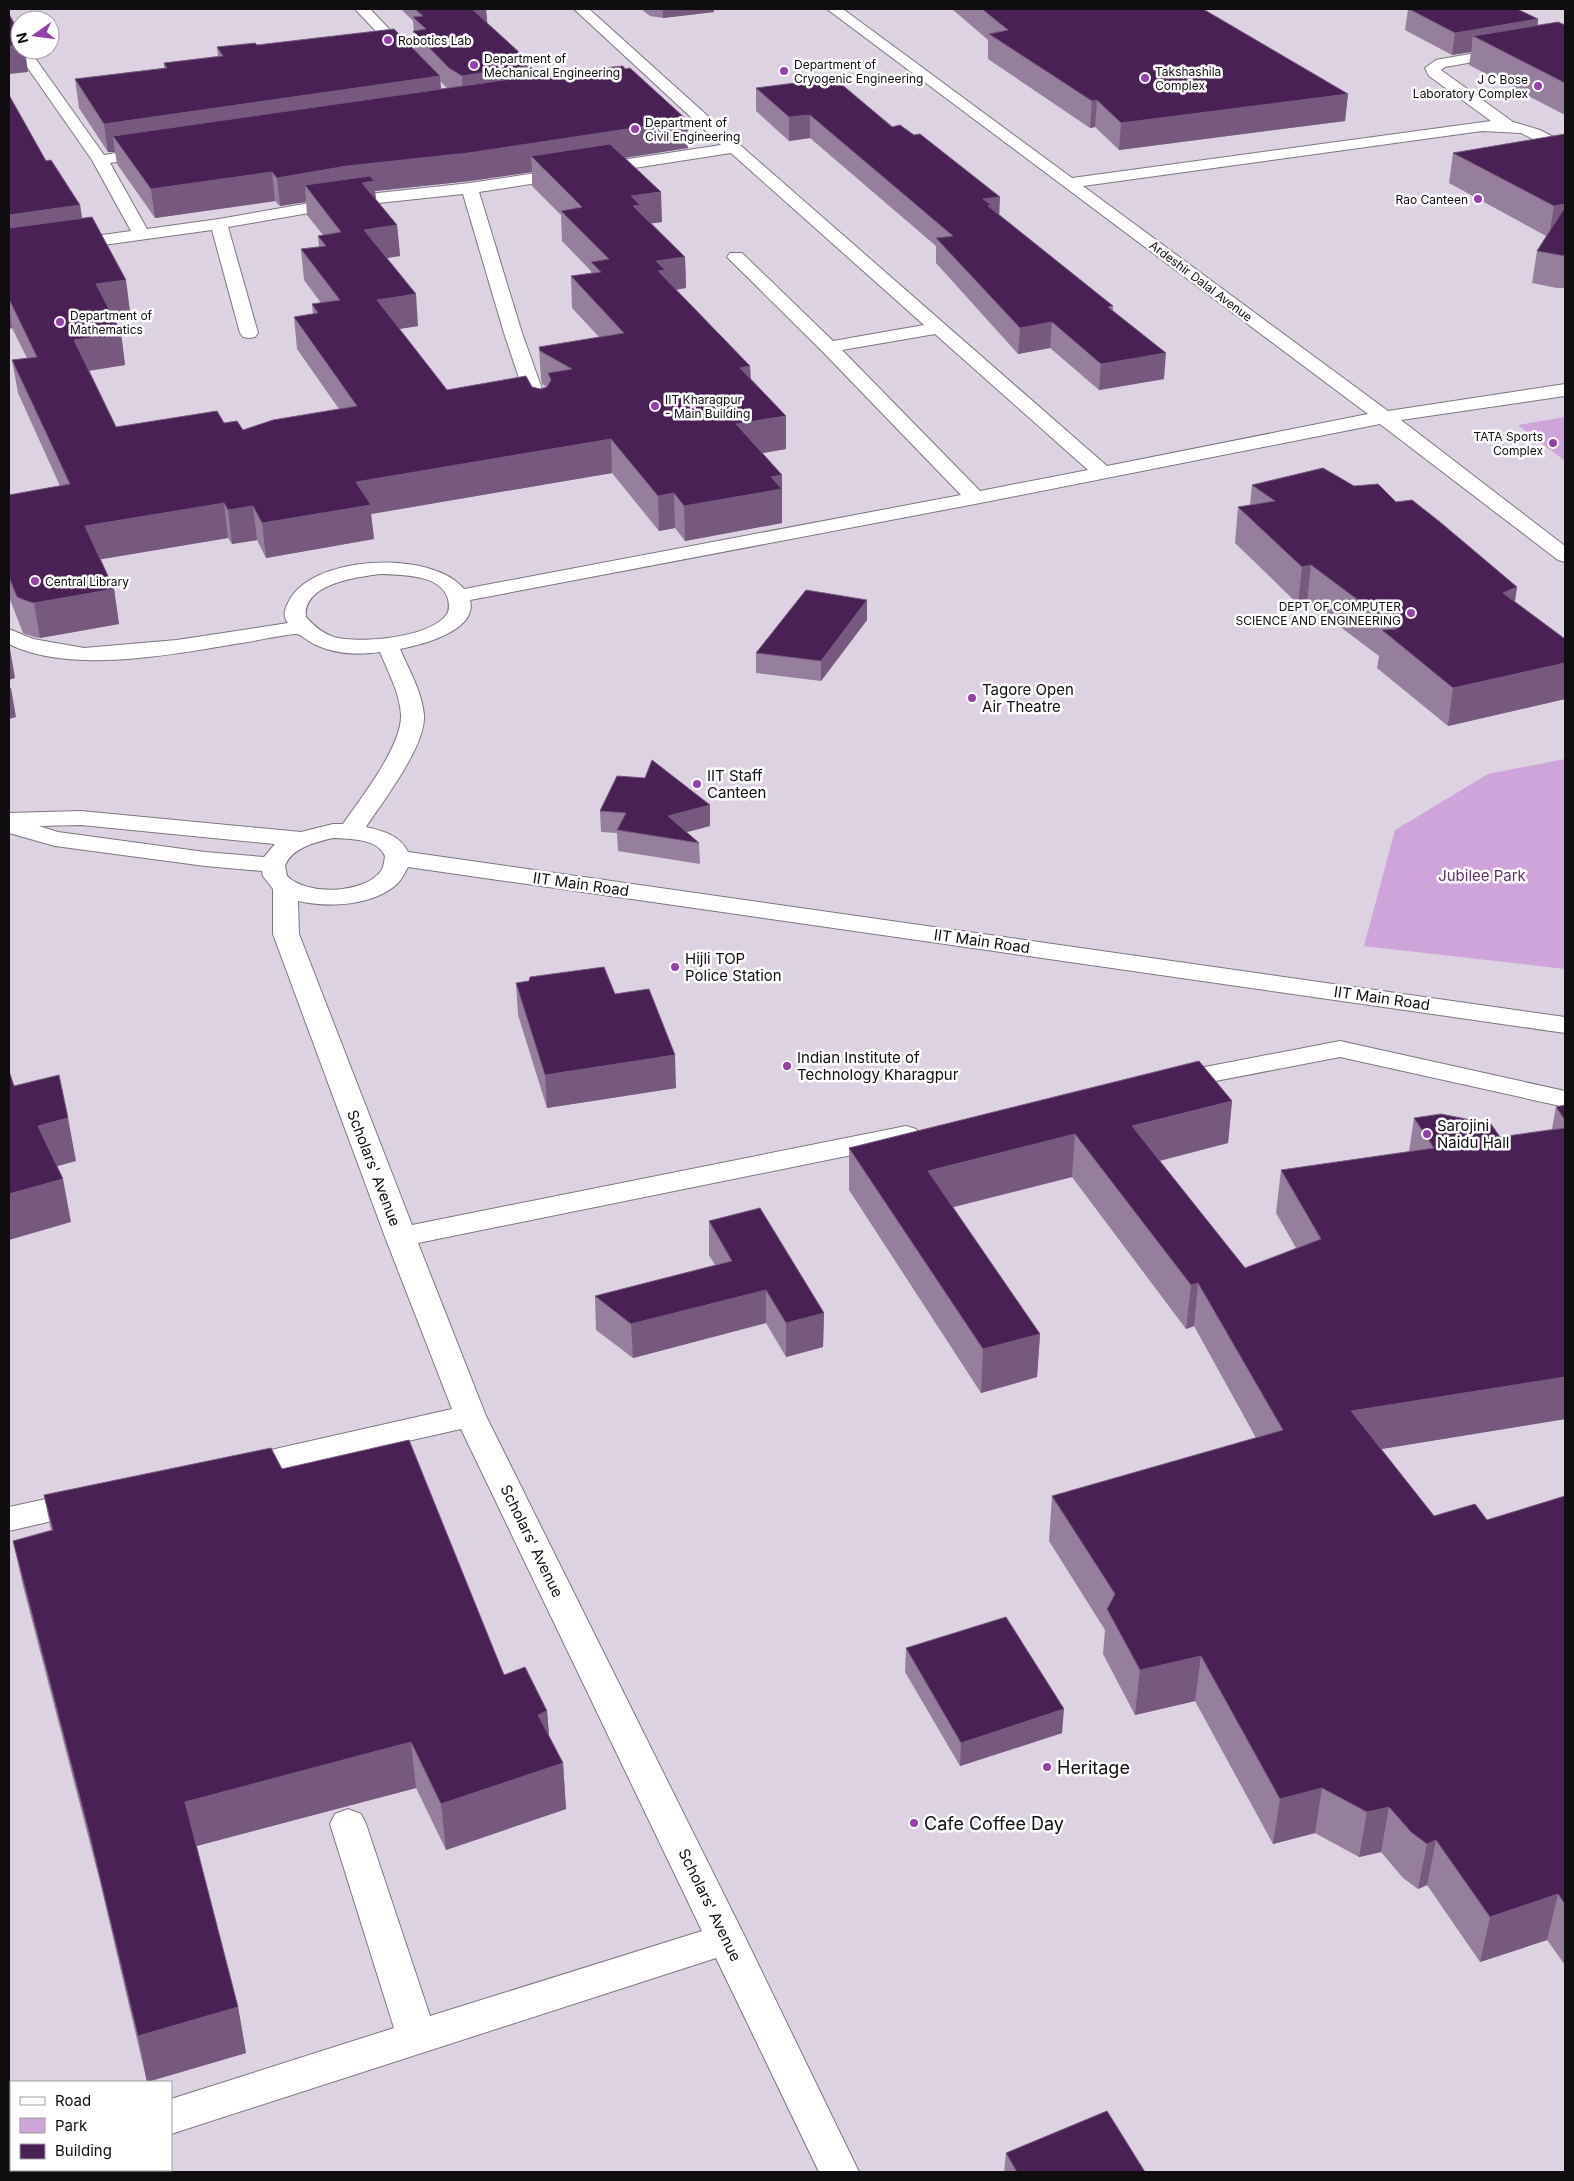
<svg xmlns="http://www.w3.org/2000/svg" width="1574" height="2181" viewBox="0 0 1574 2181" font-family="Inter,sans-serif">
<rect width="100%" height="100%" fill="#e3dde5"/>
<path fill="#ddd2e1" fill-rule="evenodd" d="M 9,9 L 1565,9 L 1565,2172 L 9,2172 ZM 20,20 L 50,20 L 50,50 L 20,50 ZM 11,2082 L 171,2082 L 171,2170 L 11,2170 Z"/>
<g fill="#cea4db">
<polygon points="1565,417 1565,461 1518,425"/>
<polygon points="1565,759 1565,969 1364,946 1395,830 1488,774"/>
</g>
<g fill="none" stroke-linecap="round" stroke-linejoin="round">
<defs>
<g id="minor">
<polygon points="355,9 370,9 413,54 415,57 413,60 403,60"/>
<path d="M 574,9 L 589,9 L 740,145 L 1107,466 L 1368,414 L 827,9 L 843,9 L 1072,178 L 1491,121 L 1429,76 L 1425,68 L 1436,60 L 1441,59 L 1565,38 L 1565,46 L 1445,67 L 1441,70 L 1513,122 L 1540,130 L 1565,143 L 1565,155 L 1521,133 L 1482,131 L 1083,186 L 1388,411 L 1565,384 L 1565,396 L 1401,420 L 1565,546 L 1565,562 L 1558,560 L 1380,424 L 975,504 L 470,600 C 478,631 421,645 400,649 C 409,670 422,692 424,715 C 426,746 383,801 366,827 C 383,831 400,835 408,852 L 1565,1017 L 1565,1033 L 408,867 C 405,872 402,879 398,883 C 374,906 328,908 298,901 L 299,934 L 412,1225 L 906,1126 L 916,1129 L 920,1135 L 916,1141 L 906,1144 L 418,1243 L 486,1416 L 746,1939 L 859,2172 L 819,2172 L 716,1958 L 171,2134 L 171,2099 L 394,2028 L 330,1824 L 335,1814 L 348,1809 L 361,1814 L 366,1824 L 430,2016 L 702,1931 L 461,1429 L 240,1479 L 229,1476 L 224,1468 L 229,1460 L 240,1457 L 452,1409 L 385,1237 L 273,934 L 273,889 L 263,876 L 262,871 L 205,866 L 55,846 L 9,833 L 9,813 L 81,811 L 301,832 L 333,824 L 343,824 C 361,798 402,746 401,715 C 400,693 388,672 380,652 C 359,655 335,654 316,645 C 310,643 302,635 297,634 C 291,633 250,642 241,643 C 175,654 70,675 9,644 L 9,629 L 33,639 L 84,648 L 177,640 L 288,623 C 283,616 284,612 287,605 C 307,554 432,549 464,589 L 961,495 L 822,351 L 727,257 L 730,253 L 742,253 L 833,341 L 924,325 L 731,153 L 479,192 L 522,333 L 551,414 L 548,418 L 541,420 L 534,418 L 531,414 L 504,333 L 463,194 L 350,206 L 228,227 L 258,333 L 255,337 L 249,338 L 243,337 L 240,333 L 212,230 L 9,258 L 9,248 L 131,231 L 92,160 L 18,54 L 23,50 L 30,51 L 104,155 L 152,147 L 158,149 L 160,152 L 158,155 L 110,163 L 147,229 L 219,219 L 350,196 L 470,183 L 721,145 ZM 935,334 L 1088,470 L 980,491 L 842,350 ZM 380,574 C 401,575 441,574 448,599 C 449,604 450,609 447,614 C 431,638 359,644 334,637 C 322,633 314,626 306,617 C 302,584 357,577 380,574 ZM 81,825 L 275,844 L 264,857 L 205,852 L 58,832 L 39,826 ZM 333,838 C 350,839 377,838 385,856 C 384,861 384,867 381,871 C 364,894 307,896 287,876 L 285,866 C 291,848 316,842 333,838 Z"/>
<polygon points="1340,1041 1565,1091 1565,1107 1340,1057 1174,1089 1164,1087 1160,1081 1164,1075 1174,1073"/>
<polygon points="83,1491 95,1495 99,1503 95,1511 9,1531 9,1507"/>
</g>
</defs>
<use href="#minor" stroke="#7d777f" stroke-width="2"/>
<use href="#minor" fill="#fff" fill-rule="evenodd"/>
</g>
<g fill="#967f9c" fill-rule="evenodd">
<path d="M 401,9 L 486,9 L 487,23 L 533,65 L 534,76 L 687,120 L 688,148 L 625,158 L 662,222 L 651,223 L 685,257 L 686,288 L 676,290 L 750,366 L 751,379 L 786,416 L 786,449 L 762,453 L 782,475 L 782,523 L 685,541 L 675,528 L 659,531 L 612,473 L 371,514 L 374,539 L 266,558 L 257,540 L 232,544 L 228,538 L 100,559 L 114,589 L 119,624 L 40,638 L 34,637 L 23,633 L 9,597 L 9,495 L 60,486 L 18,393 L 12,360 L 27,358 L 12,328 L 9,329 L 9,95 L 46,161 L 80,205 L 82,219 L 130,311 L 111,314 L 121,333 L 125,365 L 89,371 L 116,427 L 224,423 L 243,430 L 339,409 L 297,349 L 294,317 L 313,314 L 312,304 L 321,303 L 304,280 L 301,249 L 319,247 L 318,236 L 323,235 L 307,215 L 306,202 L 280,206 L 275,201 L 155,218 L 117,164 L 115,152 L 108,152 L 79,108 L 75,79 L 164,68 L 164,63 L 218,56 L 217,47 L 257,45 L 414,50 L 413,31 L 414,31 L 413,21 ZM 440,81 L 447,88 L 441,89 ZM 532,172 L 532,186 L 561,215 L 562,241 L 591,271 L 591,273 L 571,276 L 572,308 L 599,337 L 539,347 L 541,379 L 542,384 L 547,387 L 540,389 L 532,387 L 447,390 L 399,329 L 418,326 L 387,258 L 400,256 L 397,225 L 376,199 L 375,191 L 470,181 Z"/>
<polygon points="641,9 714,9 714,12 663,18 650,16"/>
<polygon points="952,9 1203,9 1348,94 1345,121 1119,150 1095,127 1090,128 988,59 988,40"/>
<polygon points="1408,9 1517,9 1538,19 1538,25 1565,25 1565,115 1469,65 1471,52 1452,55 1405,30"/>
<polygon points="834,78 1000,215 1113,306 1113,310 1164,379 1099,390 1050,348 1018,354 936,263 936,246 810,138 789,141 756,111 756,88"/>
<polygon points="1565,134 1565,288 1557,288 1532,283 1537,251 1546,236 1449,183 1453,153"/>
<polygon points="1252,485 1354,486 1396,502 1517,587 1515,602 1565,639 1565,699 1448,726 1377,668 1379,656 1307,602 1298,604 1235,543 1238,507 1250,505"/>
<polygon points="867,620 821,681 756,673 756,653"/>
<polygon points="710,805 710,826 686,832 699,843 700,864 618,851 617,833 601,832 600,811"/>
<polygon points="516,983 615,994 676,1088 547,1108 518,1015"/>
<polygon points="1232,1101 1228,1143 1159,1161 1245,1268 1296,1248 1276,1213 1281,1170 1409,1152 1414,1118 1500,1137 1552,1129 1556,1107 1565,1105 1565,1419 1381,1449 1434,1516 1487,1520 1565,1496 1565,1965 1547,1940 1480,1962 1427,1885 1418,1889 1403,1878 1381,1852 1359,1857 1315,1833 1273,1844 1195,1701 1135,1715 1103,1654 1105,1630 1049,1541 1052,1496 1256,1438 1194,1326 1186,1329 1072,1177 952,1207 1040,1334 1037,1377 981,1393 849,1190 849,1148"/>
<polygon points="709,1221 824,1313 823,1347 786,1357 766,1323 633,1358 596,1330 595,1296 715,1265 709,1255"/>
<polygon points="282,1469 504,1675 547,1711 549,1737 563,1763 566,1809 446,1850 416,1788 196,1846 238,2007 246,2053 147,2082 99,1878 23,1586 13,1541 51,1530 44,1495"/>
<polygon points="906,1648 1062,1733 960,1766 905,1672"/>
<polygon points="1006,2153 1145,2172 1004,2172"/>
</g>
<g fill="#775980">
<polygon points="480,9 486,9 488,31 473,10"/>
<polygon points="663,9 714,9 714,12 663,18"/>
<polygon points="1538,19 1535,41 1473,36 1471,52 1452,55 1455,33"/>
<polygon points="14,23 18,45 20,45 20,50 25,50 28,72 9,74 9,46 12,28"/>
<polygon points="533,65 534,89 463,100 462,76"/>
<polygon points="440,76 442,104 113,136 115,152 108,152 104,124"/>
<polygon points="1348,94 1345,121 1119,150 1121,123"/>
<polygon points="1097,100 1095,127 1090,128 1092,101"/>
<polygon points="810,115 810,138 789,141 789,117"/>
<polygon points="687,120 688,148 544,170 531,156 532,172 470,181 375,191 377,211 305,185 306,202 280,206 277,178 347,166"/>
<polygon points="272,172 275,201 155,218 151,189"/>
<polygon points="661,192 662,222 640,225 641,235 631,196"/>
<polygon points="1000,197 999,221 983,199"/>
<polygon points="1565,204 1565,218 1549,237 1554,206"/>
<polygon points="80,205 85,236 9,246 9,215"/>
<polygon points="397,225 400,256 367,261 364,230"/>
<polygon points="685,257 686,288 665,291 666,301 656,261"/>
<polygon points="126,280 130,311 100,316 96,284"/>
<polygon points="416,294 418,326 379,332 377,300"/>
<polygon points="9,305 12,328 9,329"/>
<polygon points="1052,322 1050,348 1018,354 1020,328"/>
<polygon points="121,333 125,365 79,372 74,340"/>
<polygon points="1166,353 1164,379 1099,390 1101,364"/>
<polygon points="750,366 751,399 740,368"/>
<polygon points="786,416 786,449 736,458 736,424"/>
<polygon points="611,439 612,473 371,514 374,539 266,558 262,523 356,482"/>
<polygon points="782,475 782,523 685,541 684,506 771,477"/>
<polygon points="674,493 675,528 659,531 658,496"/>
<polygon points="224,503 228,538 91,561 85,526"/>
<polygon points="253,506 257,540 232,544 228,510"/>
<polygon points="1311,565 1307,602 1298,604 1302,567"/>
<polygon points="1517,587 1511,624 1503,593"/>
<polygon points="114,589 119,624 40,638 34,603"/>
<polygon points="867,600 867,620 821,681 821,661"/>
<polygon points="9,649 10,649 15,678 9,680"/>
<polygon points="1565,663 1565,699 1448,726 1453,688"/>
<polygon points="9,688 11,688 16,717 9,719"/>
<polygon points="710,805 710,826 668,837 668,816"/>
<polygon points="675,1055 676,1088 547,1108 545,1075"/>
<polygon points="1232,1101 1228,1143 1128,1169 1132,1126"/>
<polygon points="68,1118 76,1161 47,1169 38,1126"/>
<polygon points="1075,1134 1072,1177 926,1214 928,1171"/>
<polygon points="63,1179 71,1222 9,1240 9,1194"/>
<polygon points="1198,1283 1194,1326 1186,1329 1191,1285"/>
<polygon points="766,1290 766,1323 633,1358 631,1324"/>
<polygon points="824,1313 823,1347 786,1357 786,1323"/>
<polygon points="1040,1334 1037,1377 981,1393 983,1349"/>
<polygon points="1565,1377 1565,1419 1345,1455 1351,1411"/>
<polygon points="1201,1656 1195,1701 1135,1715 1140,1670"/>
<polygon points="1064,1709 1062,1733 960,1766 961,1743"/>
<polygon points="547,1711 551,1757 538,1715"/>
<polygon points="411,1742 416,1788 193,1847 185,1802"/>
<polygon points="563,1763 566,1809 446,1850 441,1804"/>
<polygon points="1322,1788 1315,1833 1273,1844 1280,1799"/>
<polygon points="1389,1807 1381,1852 1359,1857 1367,1812"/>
<polygon points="1436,1840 1427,1885 1418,1889 1427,1844"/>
<polygon points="1558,1894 1547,1940 1480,1962 1490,1917"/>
<polygon points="238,2007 246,2053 147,2082 138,2036"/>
</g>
<g fill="#492154" stroke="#775980">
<polygon points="420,9 480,9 473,10 533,65 462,76 449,68 413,31 426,29 413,17 423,16 416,10"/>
<polygon points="982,9 1203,9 1348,94 1121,123 1097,100 1092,101 989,34 1008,30"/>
<polygon points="1409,9 1517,9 1538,19 1455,33"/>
<polygon points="9,14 14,23 12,28 20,39 20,45 9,46"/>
<polygon points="1558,22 1565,25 1565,83 1473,36"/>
<polygon points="394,29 440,76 104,124 75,79 167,68 164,63 223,56 217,47 255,43 257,45"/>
<polygon points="623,66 625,69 630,68 687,120 468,153 347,166 277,178 272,172 151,189 113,136 546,74"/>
<polygon points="834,78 892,127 900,125 914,135 920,134 1000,197 983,199 991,205 988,206 1113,306 1108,307 1166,353 1101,364 1052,322 1020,328 936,238 953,236 810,115 789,117 756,88"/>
<polygon points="9,95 46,161 51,160 80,205 9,215"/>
<polygon points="1565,134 1565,204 1554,206 1453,153"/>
<polygon points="610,144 661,192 631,196 640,205 633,206 685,257 656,261 665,270 658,271 750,366 740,368 786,416 736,424 782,475 771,477 782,489 684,506 674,493 658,496 611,439 356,482 371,505 262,523 253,506 228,510 224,503 85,526 114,589 34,603 27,601 17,597 9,577 9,495 70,484 12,360 37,357 9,299 9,228 92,217 126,280 96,284 121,333 74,340 116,427 217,411 224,423 237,421 243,430 273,420 357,406 294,317 318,313 312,304 340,300 301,249 326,246 318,236 341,232 305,185 370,176 374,181 362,183 397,225 364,230 416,294 377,300 447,390 526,376 532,387 540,389 547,387 551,380 548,373 572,369 540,351 539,347 624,333 571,276 601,272 591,262 609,259 561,211 582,207 531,156"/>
<polygon points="1565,207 1565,256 1537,251"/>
<polygon points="1323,468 1354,486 1378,484 1396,502 1412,500 1440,522 1517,587 1503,593 1565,639 1565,663 1453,688 1382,630 1397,629 1311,565 1302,567 1238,507 1275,501 1252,485"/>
<polygon points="806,590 867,600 821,661 756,653"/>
<polygon points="652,760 710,805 668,816 699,843 617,830 626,813 600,811 617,776 645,778"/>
<polygon points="604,967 615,994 649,989 675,1055 545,1075 516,983 529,981 530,977"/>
<polygon points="1199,1061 1232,1101 1132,1126 1245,1268 1321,1239 1281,1170 1434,1148 1414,1118 1441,1114 1491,1124 1500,1137 1565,1128 1565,1377 1351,1411 1434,1516 1475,1504 1487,1520 1565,1496 1565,1904 1558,1894 1490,1917 1436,1840 1427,1844 1411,1832 1389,1807 1367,1812 1322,1788 1280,1799 1201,1656 1140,1670 1107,1609 1115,1594 1052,1496 1283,1430 1198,1283 1191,1285 1075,1134 928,1171 1040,1334 983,1349 849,1148"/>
<polygon points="9,1071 14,1086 59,1075 68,1118 38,1126 63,1179 9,1194"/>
<polygon points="1565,1105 1565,1120 1556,1107"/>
<polygon points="760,1208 824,1313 786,1323 766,1290 631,1324 595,1296 732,1261 709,1221"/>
<polygon points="409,1440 504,1675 525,1667 547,1711 538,1715 563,1763 441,1804 411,1742 185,1802 238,2007 138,2036 89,1832 13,1541 53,1530 44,1495 271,1448 282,1469"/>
<polygon points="1006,1617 1064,1709 961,1743 906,1648"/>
<polygon points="1107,2111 1145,2172 1017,2172 1006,2153"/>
</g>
<g fill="#9640ad" stroke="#fff" stroke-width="2">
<circle cx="388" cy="40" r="5"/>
<circle cx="474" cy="65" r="5"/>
<circle cx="784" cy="71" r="5"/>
<circle cx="1145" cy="78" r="5"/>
<circle cx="1538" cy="86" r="5"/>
<circle cx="635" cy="129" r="5"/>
<circle cx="1478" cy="199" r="5"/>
<circle cx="60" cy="322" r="5"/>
<circle cx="655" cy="406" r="5"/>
<circle cx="1553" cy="443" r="5"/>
<circle cx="35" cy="581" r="5"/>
<circle cx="1411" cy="613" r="5"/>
<circle cx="972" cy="698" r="5"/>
<circle cx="697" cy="784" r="5"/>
<circle cx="675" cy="967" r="5"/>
<circle cx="787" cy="1066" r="5"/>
<circle cx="1427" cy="1134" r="5"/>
<circle cx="1047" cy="1767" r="5"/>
<circle cx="914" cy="1823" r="5"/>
</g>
<g text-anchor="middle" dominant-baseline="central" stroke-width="5" stroke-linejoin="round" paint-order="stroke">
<g font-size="12" fill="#0f0d10" stroke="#fff" text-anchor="start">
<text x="398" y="40">Robotics Lab</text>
<text x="484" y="58">Department of<tspan x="484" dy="14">Mechanical Engineering</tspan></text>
<text x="794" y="64">Department of<tspan x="794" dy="14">Cryogenic Engineering</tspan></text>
<text x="1155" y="71">Takshashila<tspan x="1155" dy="14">Complex</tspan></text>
<text x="1528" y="79" text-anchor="end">J C Bose<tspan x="1528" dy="14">Laboratory Complex</tspan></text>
<text x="645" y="122">Department of<tspan x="645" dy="14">Civil Engineering</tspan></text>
<text x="1468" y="199" text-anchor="end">Rao Canteen</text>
<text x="70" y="315">Department of<tspan x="70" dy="14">Mathematics</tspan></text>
<text x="665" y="399">IIT Kharagpur<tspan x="665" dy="14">- Main Building</tspan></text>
<text x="1543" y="436" text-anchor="end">TATA Sports<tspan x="1543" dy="14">Complex</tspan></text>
<text x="45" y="581">Central Library</text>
<text x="1401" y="606" text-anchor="end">DEPT OF COMPUTER<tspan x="1401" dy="14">SCIENCE AND ENGINEERING</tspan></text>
</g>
<g font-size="12" fill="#0f0d10" stroke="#fff">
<text transform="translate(1201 281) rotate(37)">Ardeshir Dalal Avenue</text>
</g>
<g font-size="15" fill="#0f0d10" stroke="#fff" text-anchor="start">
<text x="982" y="689">Tagore Open<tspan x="982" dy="17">Air Theatre</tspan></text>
<text x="707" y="775">IIT Staff<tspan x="707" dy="17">Canteen</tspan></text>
<text x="685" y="958">Hijli TOP<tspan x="685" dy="17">Police Station</tspan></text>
<text x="797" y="1057">Indian Institute of<tspan x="797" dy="17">Technology Kharagpur</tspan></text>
<text x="1437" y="1125">Sarojini<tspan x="1437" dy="17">Naidu Hall</tspan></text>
</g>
<g font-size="15" fill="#652d74" stroke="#fff">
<text x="1482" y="875">Jubilee Park</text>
</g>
<g font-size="15" fill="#0f0d10" stroke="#fff">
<text transform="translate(581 884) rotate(8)">IIT Main Road</text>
<text transform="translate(982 941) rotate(8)">IIT Main Road</text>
<text transform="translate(1382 998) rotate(8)">IIT Main Road</text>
<text transform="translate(374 1168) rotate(69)">Scholars' Avenue</text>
<text transform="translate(532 1541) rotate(64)">Scholars' Avenue</text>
<text transform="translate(710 1905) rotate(64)">Scholars' Avenue</text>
</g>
<g font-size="18" fill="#0f0d10" stroke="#fff" text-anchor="start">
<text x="1057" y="1767">Heritage</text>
<text x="924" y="1823">Cafe Coffee Day</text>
</g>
</g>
<rect width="1574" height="2181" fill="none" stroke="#0f0d10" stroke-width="20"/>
<rect x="10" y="2081" width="162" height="90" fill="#ffffff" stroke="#9f9e9f"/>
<rect x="20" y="2097" width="25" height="8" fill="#ffffff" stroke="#9f9e9f"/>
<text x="55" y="2106" font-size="15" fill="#0f0d10">Road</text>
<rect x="20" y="2118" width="25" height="15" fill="#cea4db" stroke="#9f9e9f"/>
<text x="55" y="2131" font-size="15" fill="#0f0d10">Park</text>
<rect x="20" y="2144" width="25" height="15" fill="#492154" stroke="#9f9e9f"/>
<text x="55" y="2156" font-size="15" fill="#0f0d10">Building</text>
<g transform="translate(35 35) rotate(256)"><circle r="24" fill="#ffffff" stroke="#9f9e9f"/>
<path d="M0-4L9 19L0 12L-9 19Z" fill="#9640ad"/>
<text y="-8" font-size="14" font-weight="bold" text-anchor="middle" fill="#0f0d10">N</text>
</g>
</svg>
